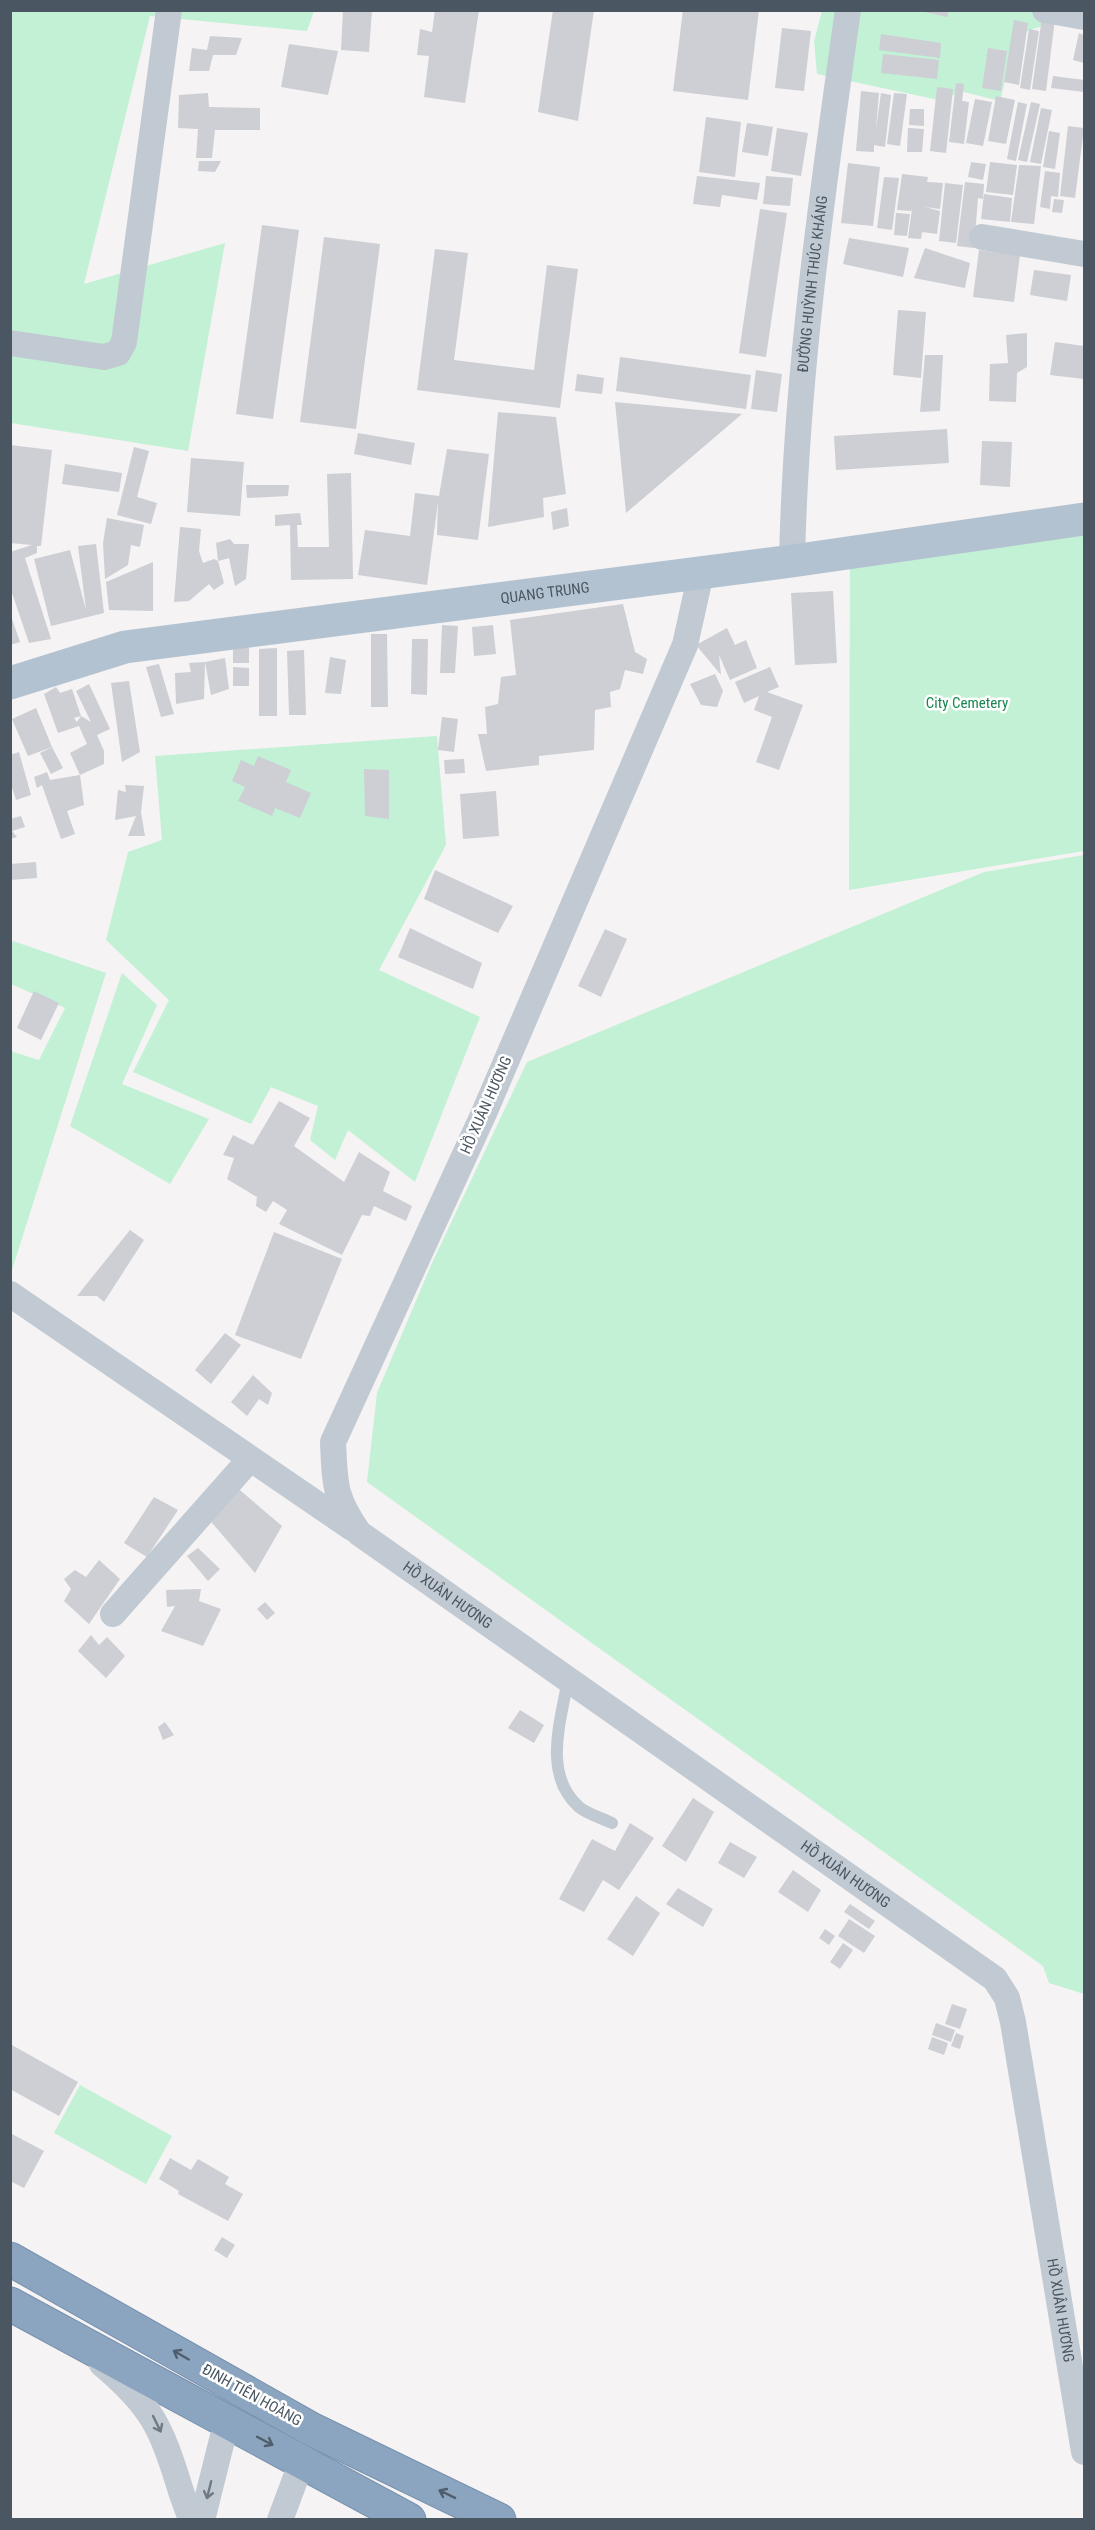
<svg xmlns="http://www.w3.org/2000/svg" width="1095" height="2530" viewBox="0 0 1095 2530" font-family="'Roboto Condensed',sans-serif">
<rect width="100%" height="100%" fill="#f5f3f3"/>
<g fill="#c3f1d5">
<polygon points="10,11 314,11 307,31 150,16 84,284 225,243 188,451 11,423"/>
<path d="M 822,11 L 1084,11 C 1063,22 1039,25 1016,36 L 1000,101 L 960,91 L 943,101 L 817,74 L 814,41 Z"/>
<polygon points="1084,525 1084,851 849,890 850,554"/>
<polygon points="437,736 446,845 379,970 480,1017 415,1182 348,1130 335,1160 310,1140 318,1106 271,1087 251,1124 133,1072 169,1000 106,940 128,852 162,840 155,756"/>
<polygon points="1084,855 1084,1994 1049,1983 1043,1966 367,1482 377,1393 432,1263 527,1062 984,872"/>
<polygon points="13,941 106,973 11,1273 10,1051 39,1060 65,1008 11,984 11,947"/>
<polygon points="122,973 157,1005 122,1084 209,1119 170,1184 70,1126"/>
<polygon points="80,2085 172,2136 146,2184 54,2133"/>
</g>
<g fill="#cdcfd5">
<polygon points="343,10 372,10 369,52 341,50"/>
<polygon points="435,10 479,10 465,103 424,97 429,56 417,55 420,29 432,32"/>
<polygon points="553,10 594,10 578,121 538,112"/>
<polygon points="683,10 759,10 748,100 673,91"/>
<polygon points="916,10 949,10 947,17"/>
<polygon points="1042,17 1055,19 1046,91 1032,89"/>
<polygon points="1014,20 1028,23 1019,85 1004,82"/>
<polygon points="782,28 811,31 804,91 775,88"/>
<polygon points="1029,29 1039,31 1030,90 1020,88"/>
<polygon points="1079,33 1084,35 1084,63 1073,60"/>
<polygon points="881,34 941,43 940,58 879,50"/>
<polygon points="210,36 242,38 236,55 213,55 209,71 189,71 192,48 207,50"/>
<polygon points="289,44 338,51 328,95 281,87"/>
<polygon points="988,48 1007,51 1001,91 982,88"/>
<polygon points="883,54 939,60 937,79 881,73"/>
<polygon points="1053,76 1084,80 1084,92 1051,88"/>
<polygon points="956,83 964,84 962,101 969,102 964,144 949,142"/>
<polygon points="937,87 953,89 946,153 930,151"/>
<polygon points="861,91 879,93 876,129 881,93 891,95 885,147 874,145 874,152 856,151"/>
<polygon points="208,93 209,107 260,108 260,130 215,130 212,158 196,158 198,129 178,128 179,95"/>
<polygon points="894,93 907,94 900,146 887,144"/>
<polygon points="996,96 1015,100 1006,144 988,141"/>
<polygon points="975,99 992,102 983,146 966,143"/>
<polygon points="1018,102 1027,104 1016,161 1007,159"/>
<polygon points="1031,102 1040,104 1027,162 1018,160"/>
<polygon points="1041,108 1052,110 1041,164 1030,162"/>
<polygon points="910,109 924,109 924,126 909,125"/>
<polygon points="706,117 741,122 735,177 699,172"/>
<polygon points="747,123 773,127 768,156 742,152"/>
<polygon points="1068,126 1084,128 1075,198 1060,196"/>
<polygon points="777,128 808,133 801,176 771,171"/>
<polygon points="908,128 924,129 922,152 907,152"/>
<polygon points="1049,131 1060,133 1055,169 1043,167"/>
<polygon points="199,161 221,161 215,172 198,171"/>
<polygon points="971,162 986,164 983,180 968,177"/>
<polygon points="990,162 1017,165 1013,195 986,192"/>
<polygon points="848,163 880,167 873,226 841,223"/>
<polygon points="1019,165 1041,166 1034,224 1011,222"/>
<polygon points="1045,171 1060,173 1058,197 1051,196 1050,209 1040,207"/>
<polygon points="902,174 928,177 927,182 943,183 940,209 925,207 940,211 937,234 922,232 921,239 908,238 912,209 911,211 897,210"/>
<polygon points="697,176 760,183 757,200 722,195 720,207 693,204"/>
<polygon points="766,176 793,178 790,206 763,204"/>
<polygon points="884,177 899,178 892,230 877,228"/>
<polygon points="965,182 984,184 983,199 978,198 974,248 957,246"/>
<polygon points="945,183 963,185 956,243 939,241"/>
<polygon points="984,194 1012,198 1010,222 981,219"/>
<polygon points="1054,199 1064,200 1062,213 1052,212"/>
<polygon points="760,209 787,213 766,357 739,353"/>
<polygon points="896,213 910,214 907,236 894,235"/>
<polygon points="262,225 299,230 273,419 236,414"/>
<polygon points="324,237 380,244 356,429 300,422"/>
<polygon points="849,238 909,248 903,277 843,264"/>
<polygon points="925,248 970,263 965,288 914,278"/>
<polygon points="435,249 468,253 454,360 534,370 547,265 578,269 560,408 417,390"/>
<polygon points="979,250 1020,255 1014,302 973,297"/>
<polygon points="1034,270 1071,275 1067,301 1030,295"/>
<polygon points="898,310 926,312 921,378 893,375"/>
<polygon points="1027,333 1027,367 1017,373 1016,402 989,401 990,364 1008,363 1006,335"/>
<polygon points="1055,342 1084,346 1084,379 1050,375"/>
<polygon points="925,355 943,355 940,411 920,412"/>
<polygon points="620,357 751,375 746,409 616,391"/>
<polygon points="756,370 782,374 777,412 751,409"/>
<polygon points="577,374 604,378 602,394 575,391"/>
<polygon points="615,402 742,414 626,513"/>
<polygon points="498,412 556,417 566,494 543,498 544,517 488,527"/>
<polygon points="947,429 949,463 836,470 834,436"/>
<polygon points="358,433 415,443 411,465 354,454"/>
<polygon points="982,441 1012,442 1010,487 980,485"/>
<polygon points="10,445 52,450 41,546 37,546 37,553 25,558 51,639 29,643 10,587 10,552 32,545 10,543"/>
<polygon points="134,447 149,451 137,497 157,503 151,524 117,515"/>
<polygon points="447,449 489,454 478,540 437,535 438,502 427,585 358,575 365,530 410,536 415,493 439,496"/>
<polygon points="191,458 244,462 240,516 187,512"/>
<polygon points="65,464 122,473 119,492 62,484"/>
<polygon points="351,473 353,579 291,580 290,525 275,526 275,515 300,513 302,525 297,525 298,547 329,547 327,474"/>
<polygon points="246,485 289,485 288,496 247,498"/>
<polygon points="567,508 569,526 553,530 551,512"/>
<polygon points="107,518 144,525 140,547 131,545 128,565 105,579 103,543"/>
<polygon points="180,527 201,529 199,551 203,563 214,559 218,561 224,583 214,590 209,584 189,601 174,602"/>
<polygon points="230,539 234,544 249,544 246,579 235,586 229,558 218,561 216,543"/>
<polygon points="96,544 104,613 51,626 34,559 70,550 86,610 78,546"/>
<polygon points="153,562 153,611 109,610 106,582"/>
<polygon points="833,591 837,663 795,665 791,593"/>
<polygon points="623,604 635,652 647,659 643,674 625,670 620,689 610,692 611,707 595,710 594,750 539,756 539,765 486,771 478,734 487,734 485,707 498,704 501,677 516,675 510,620"/>
<polygon points="10,613 20,642 10,645"/>
<polygon points="442,625 458,626 455,673 440,673"/>
<polygon points="493,625 496,654 474,656 472,627"/>
<polygon points="727,628 735,645 746,640 757,668 730,680 719,655 721,675 696,645"/>
<polygon points="371,634 387,634 388,707 371,707"/>
<polygon points="412,639 428,639 427,695 411,694"/>
<rect x="233" y="648" width="16" height="15"/>
<polygon points="277,648 277,716 259,716 259,649"/>
<polygon points="304,650 306,715 289,715 287,651"/>
<polygon points="330,657 346,660 341,694 325,693"/>
<polygon points="225,658 229,689 211,695 205,662"/>
<polygon points="205,662 204,699 176,704 175,673 191,672 189,663"/>
<polygon points="159,664 174,714 161,717 146,667"/>
<polygon points="233,667 249,668 249,686 233,686"/>
<polygon points="770,667 779,687 767,692 803,705 779,770 756,762 772,717 754,710 759,696 744,703 735,682"/>
<polygon points="715,674 723,691 717,707 701,705 690,684"/>
<polygon points="129,681 140,752 122,762 111,683"/>
<polygon points="89,684 110,729 97,735 104,751 104,764 80,775 84,805 67,811 75,834 61,839 42,785 37,788 34,777 47,772 50,780 80,775 70,753 87,744 79,726 58,733 44,694 56,687 60,693 72,689 81,716 74,718 77,722 81,716 91,722 76,691"/>
<polygon points="36,708 52,747 28,756 12,719"/>
<polygon points="442,717 458,719 454,752 438,750"/>
<polygon points="52,747 63,768 51,774 40,753"/>
<polygon points="19,752 31,795 16,800 10,781 10,755"/>
<polygon points="258,756 291,770 286,782 311,793 300,818 275,808 272,816 238,801 245,787 232,781 241,760 254,766"/>
<polygon points="464,759 465,773 445,774 444,760"/>
<polygon points="364,769 389,770 389,819 365,816"/>
<polygon points="125,785 144,786 141,812 145,836 128,836 136,816 115,820 118,790 126,792"/>
<polygon points="496,791 499,836 463,839 460,794"/>
<polygon points="21,816 25,827 12,831 17,837 10,839 10,819"/>
<polygon points="36,862 37,878 10,880 10,864"/>
<polygon points="435,870 513,906 498,933 424,899"/>
<polygon points="410,928 482,963 473,989 398,957"/>
<polygon points="605,929 627,939 601,997 578,986"/>
<polygon points="34,991 59,1003 41,1040 17,1028"/>
<polygon points="279,1101 310,1118 294,1146 344,1182 359,1152 390,1172 383,1191 412,1206 406,1221 374,1206 370,1216 362,1215 342,1255 279,1224 287,1210 273,1201 266,1212 256,1206 257,1197 227,1179 234,1158 223,1155 233,1135 253,1145"/>
<polygon points="130,1230 144,1240 104,1302 97,1296 77,1296"/>
<polygon points="274,1232 342,1259 301,1359 235,1335"/>
<polygon points="225,1333 241,1345 211,1384 195,1370"/>
<polygon points="253,1375 272,1393 268,1405 259,1399 247,1416 231,1402"/>
<polygon points="235,1486 282,1526 255,1573 207,1517"/>
<polygon points="154,1497 178,1510 147,1557 124,1543"/>
<polygon points="198,1548 220,1569 208,1581 187,1556"/>
<polygon points="99,1560 120,1579 89,1624 64,1601 71,1589 64,1579 75,1570 86,1577"/>
<polygon points="201,1589 199,1601 221,1609 203,1646 161,1631 175,1606 167,1607 166,1590"/>
<polygon points="265,1602 275,1613 267,1620 257,1609"/>
<polygon points="91,1635 99,1645 107,1637 125,1656 106,1678 78,1651"/>
<polygon points="520,1710 544,1725 534,1743 508,1728"/>
<polygon points="165,1722 174,1735 163,1740 158,1727"/>
<polygon points="693,1798 714,1812 686,1862 662,1846"/>
<polygon points="630,1823 654,1838 619,1890 603,1880 584,1912 559,1899 592,1839 615,1851"/>
<polygon points="730,1842 757,1857 744,1878 718,1863"/>
<polygon points="793,1870 821,1890 808,1912 778,1892"/>
<polygon points="678,1888 713,1909 703,1927 666,1904"/>
<polygon points="636,1896 660,1913 633,1956 607,1939"/>
<polygon points="850,1904 875,1921 869,1929 844,1912"/>
<polygon points="849,1919 875,1936 864,1953 838,1936"/>
<polygon points="825,1929 835,1936 829,1945 819,1938"/>
<polygon points="843,1943 853,1950 840,1969 830,1962"/>
<polygon points="952,2004 967,2009 960,2029 945,2024"/>
<polygon points="936,2023 955,2030 951,2042 932,2035"/>
<polygon points="956,2033 964,2036 960,2049 951,2046"/>
<polygon points="932,2037 948,2043 944,2055 928,2049"/>
<polygon points="10,2044 78,2082 59,2116 10,2089"/>
<polygon points="10,2133 44,2151 24,2188 10,2181"/>
<polygon points="170,2158 191,2170 198,2159 229,2177 225,2184 243,2194 228,2221 178,2194 179,2191 159,2179"/>
<polygon points="222,2237 235,2245 227,2258 214,2250"/>
</g>
<g fill="none" stroke-linecap="round" stroke-linejoin="round">
<defs>
<g id="highway">
<polyline points="10,2259 311,2429 499,2520"/>
<polyline points="10,2304 409,2520"/>
</g>
</defs>
<use href="#highway" stroke="#7690ad" stroke-width="35"/>
<path stroke="#c1cad2" stroke-width="12" d="M 568,1679 C 561,1721 542,1774 579,1807 C 587,1814 602,1818 612,1823"/>
<g stroke="#c1cad2" stroke-width="26">
<polyline points="1045,10 1084,17"/>
<polyline points="982,237 1084,254"/>
<polyline points="10,343 104,357 118,353 124,342 169,10"/>
<path id="s1" d="M 792,561 C 796,375 822,194 848,10"/>
<path id="s2" d="M 701,573 L 685,645 L 484,1113 L 333,1442 C 335,1485 334,1497 359,1533 L 995,1979 L 1007,1998 L 1013,2022 L 1084,2452"/>
<polyline points="10,1294 352,1528"/>
<polyline points="113,1614 250,1459"/>
<path d="M 102,2364 C 152,2406 161,2427 180,2488 C 183,2499 188,2509 191,2520"/>
<polyline points="202,2520 227,2420"/>
<polyline points="280,2520 302,2461"/>
</g>
<path stroke="#b3c2d1" stroke-width="33" id="s3" d="M 10,683 L 125,647 L 792,561 L 1084,519"/>
<use href="#highway" stroke="#8ba5c1" stroke-width="33"/>
</g>
<defs><path id="oneway-shaft" d="M-6 0H5M1.5-3L5.5 0L1.5 3" fill="none" stroke-width="1.6" stroke-linecap="round" stroke-linejoin="round" transform="scale(1.5)"/></defs>
<g stroke="#505e6b">
<use href="#oneway-shaft" transform="translate(181 2355) rotate(-150)"/>
<use href="#oneway-shaft" transform="translate(265 2441) rotate(28)"/>
<use href="#oneway-shaft" transform="translate(447 2494) rotate(-154)"/>
</g>
<g stroke="#6e7983">
<use href="#oneway-shaft" transform="translate(157 2424) rotate(64)"/>
<use href="#oneway-shaft" transform="translate(209 2490) rotate(104)"/>
</g>
<g text-anchor="middle" dominant-baseline="central" stroke-width="5" stroke-linejoin="round" paint-order="stroke">
<g font-size="15" fill="#4a5661" stroke="#fff">
<text stroke="none"><textPath href="#s1" startOffset="278">ĐƯỜNG HUỲNH THÚC KHÁNG</textPath></text>
<text stroke="none"><textPath href="#s3" startOffset="544">QUANG TRUNG</textPath></text>
<text transform="translate(486 1105) rotate(-66)">HỒ XUÂN HƯƠNG</text>
<text stroke="none"><textPath href="#s2" startOffset="1150">HỒ XUÂN HƯƠNG</textPath></text>
<text stroke="none"><textPath href="#s2" startOffset="1636">HỒ XUÂN HƯƠNG</textPath></text>
<text stroke="none"><textPath href="#s2" startOffset="2158">HỒ XUÂN HƯƠNG</textPath></text>
<text transform="translate(252 2395) rotate(29)">ĐINH TIÊN HOÀNG</text>
</g>
<g font-size="15" fill="#17864f" stroke="#fff">
<text x="967" y="703">City Cemetery</text>
</g>
</g>
<rect width="1095" height="2530" fill="none" stroke="#4a5661" stroke-width="24"/>
</svg>
